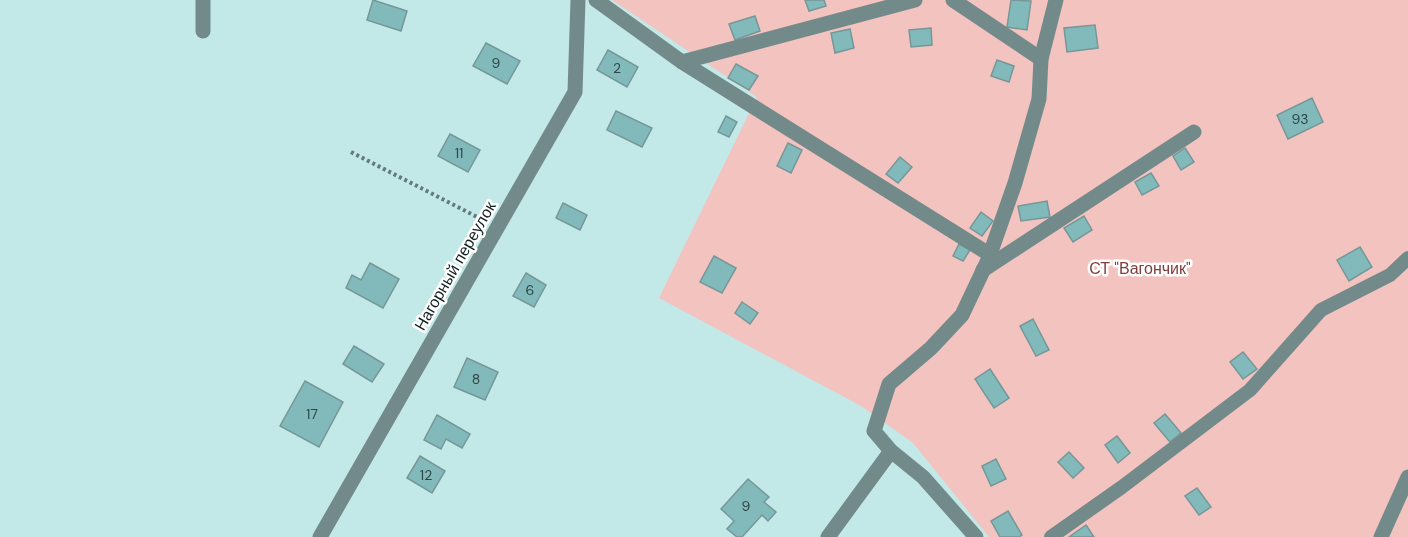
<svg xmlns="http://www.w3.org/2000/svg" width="1408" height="537" viewBox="0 0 1408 537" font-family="'DM Sans',sans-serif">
<rect width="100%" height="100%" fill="#c3e8e8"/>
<polygon fill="#f3c3c0" points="612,0 1408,0 1408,537 989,537 913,443 861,406 659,298 757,97"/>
<g fill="#82babb" stroke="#759798" stroke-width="1.5">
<polygon points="373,0 407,11 401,31 367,20"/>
<polygon points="805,0 824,0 826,6 809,11"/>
<polygon points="1011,0 1031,1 1027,30 1007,27"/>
<polygon points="755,16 760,31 735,40 729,24"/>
<polygon points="1095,25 1098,48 1067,52 1064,28"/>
<polygon points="931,28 932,45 911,47 909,30"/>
<polygon points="850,29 854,48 835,53 831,33"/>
<polygon points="486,43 520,61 507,84 473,66"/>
<polygon points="608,50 638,67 627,87 597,70"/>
<polygon points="997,60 1014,66 1009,82 991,76"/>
<polygon points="736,64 758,76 749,90 728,78"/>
<polygon points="1312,98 1323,122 1288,139 1277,115"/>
<polygon points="616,111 652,128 642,147 607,130"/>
<polygon points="726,116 737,122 729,137 718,132"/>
<polygon points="450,134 480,150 468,172 438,156"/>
<polygon points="788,143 802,150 791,173 777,166"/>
<polygon points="1185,148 1194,162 1181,170 1173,156"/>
<polygon points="900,157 912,167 898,183 886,174"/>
<polygon points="1151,173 1159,186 1142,195 1135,182"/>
<polygon points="1047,201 1050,217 1021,221 1018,206"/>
<polygon points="563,203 587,215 580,230 556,218"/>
<polygon points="981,212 993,221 982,236 970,228"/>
<polygon points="1084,216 1092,230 1073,242 1064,228"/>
<polygon points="959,244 970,250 963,261 953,256"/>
<polygon points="1360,247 1372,267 1349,281 1337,260"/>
<polygon points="714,256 736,268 722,293 700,282"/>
<polygon points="370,263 399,279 383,308 346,288 352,275 361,280"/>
<polygon points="526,273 546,285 534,307 513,296"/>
<polygon points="742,302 758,313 750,324 735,313"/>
<polygon points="1033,319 1049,350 1036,356 1020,326"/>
<polygon points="354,346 384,364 372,382 343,364"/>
<polygon points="1243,352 1257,369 1243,379 1230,362"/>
<polygon points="467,358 498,372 485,400 454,387"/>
<polygon points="990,369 1009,398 994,408 975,379"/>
<polygon points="305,381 343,402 319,447 280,426"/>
<polygon points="1165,414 1181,433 1170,442 1154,423"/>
<polygon points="437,415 470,434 462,448 446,439 441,449 424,440"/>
<polygon points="1117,436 1130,453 1118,463 1105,445"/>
<polygon points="1069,452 1084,468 1073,478 1058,462"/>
<polygon points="420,456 445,471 432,493 407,478"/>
<polygon points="996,459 1006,479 991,486 982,466"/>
<polygon points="748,479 769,497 764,502 776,512 768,521 762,515 742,537 737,537 727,529 734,521 721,509"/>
<polygon points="1197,488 1211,507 1199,515 1185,496"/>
<polygon points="1008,511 1022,535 1019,537 1000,537 991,521"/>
<polygon points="1086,525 1094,537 1069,537"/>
</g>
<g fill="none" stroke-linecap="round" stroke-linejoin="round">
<polyline stroke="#637b7b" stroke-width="4" stroke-dasharray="3 3" stroke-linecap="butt" points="351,152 483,220"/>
<polyline stroke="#738a8b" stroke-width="14" points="1051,537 1122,487 1250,390 1321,310 1390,275 1408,258"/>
<g stroke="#738a8b" stroke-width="15">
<polyline points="203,0 203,31"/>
<polyline points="596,0 682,62 915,0"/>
<polyline points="953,0 1041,59"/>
<polyline points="682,62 989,254"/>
<polyline points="983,270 1194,132"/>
<polyline points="320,537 575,92 578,0"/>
<polyline points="828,537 891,451"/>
<polyline points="976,537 923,477 891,451 874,431 889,384 931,348 962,315 988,260 1015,183 1039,99 1041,59 1056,0"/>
<polyline points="1381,537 1408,477"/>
</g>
</g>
<g text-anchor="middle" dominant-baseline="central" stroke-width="5" stroke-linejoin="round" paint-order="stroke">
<g font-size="14" fill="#2e4647">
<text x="496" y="63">9</text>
<text x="617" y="68">2</text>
<text x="1300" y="119">93</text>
<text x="459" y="153">11</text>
<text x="530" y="290">6</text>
<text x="476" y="379">8</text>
<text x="312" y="414">17</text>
<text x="426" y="475">12</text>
<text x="746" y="506">9</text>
</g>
<g font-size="16" fill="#121f20" stroke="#fff">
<text transform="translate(455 266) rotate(-60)">Нагорный переулок</text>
</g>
<g font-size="16" fill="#7e3e3c" stroke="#fff">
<text x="1140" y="268">СТ "Вагончик"</text>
</g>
</g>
</svg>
